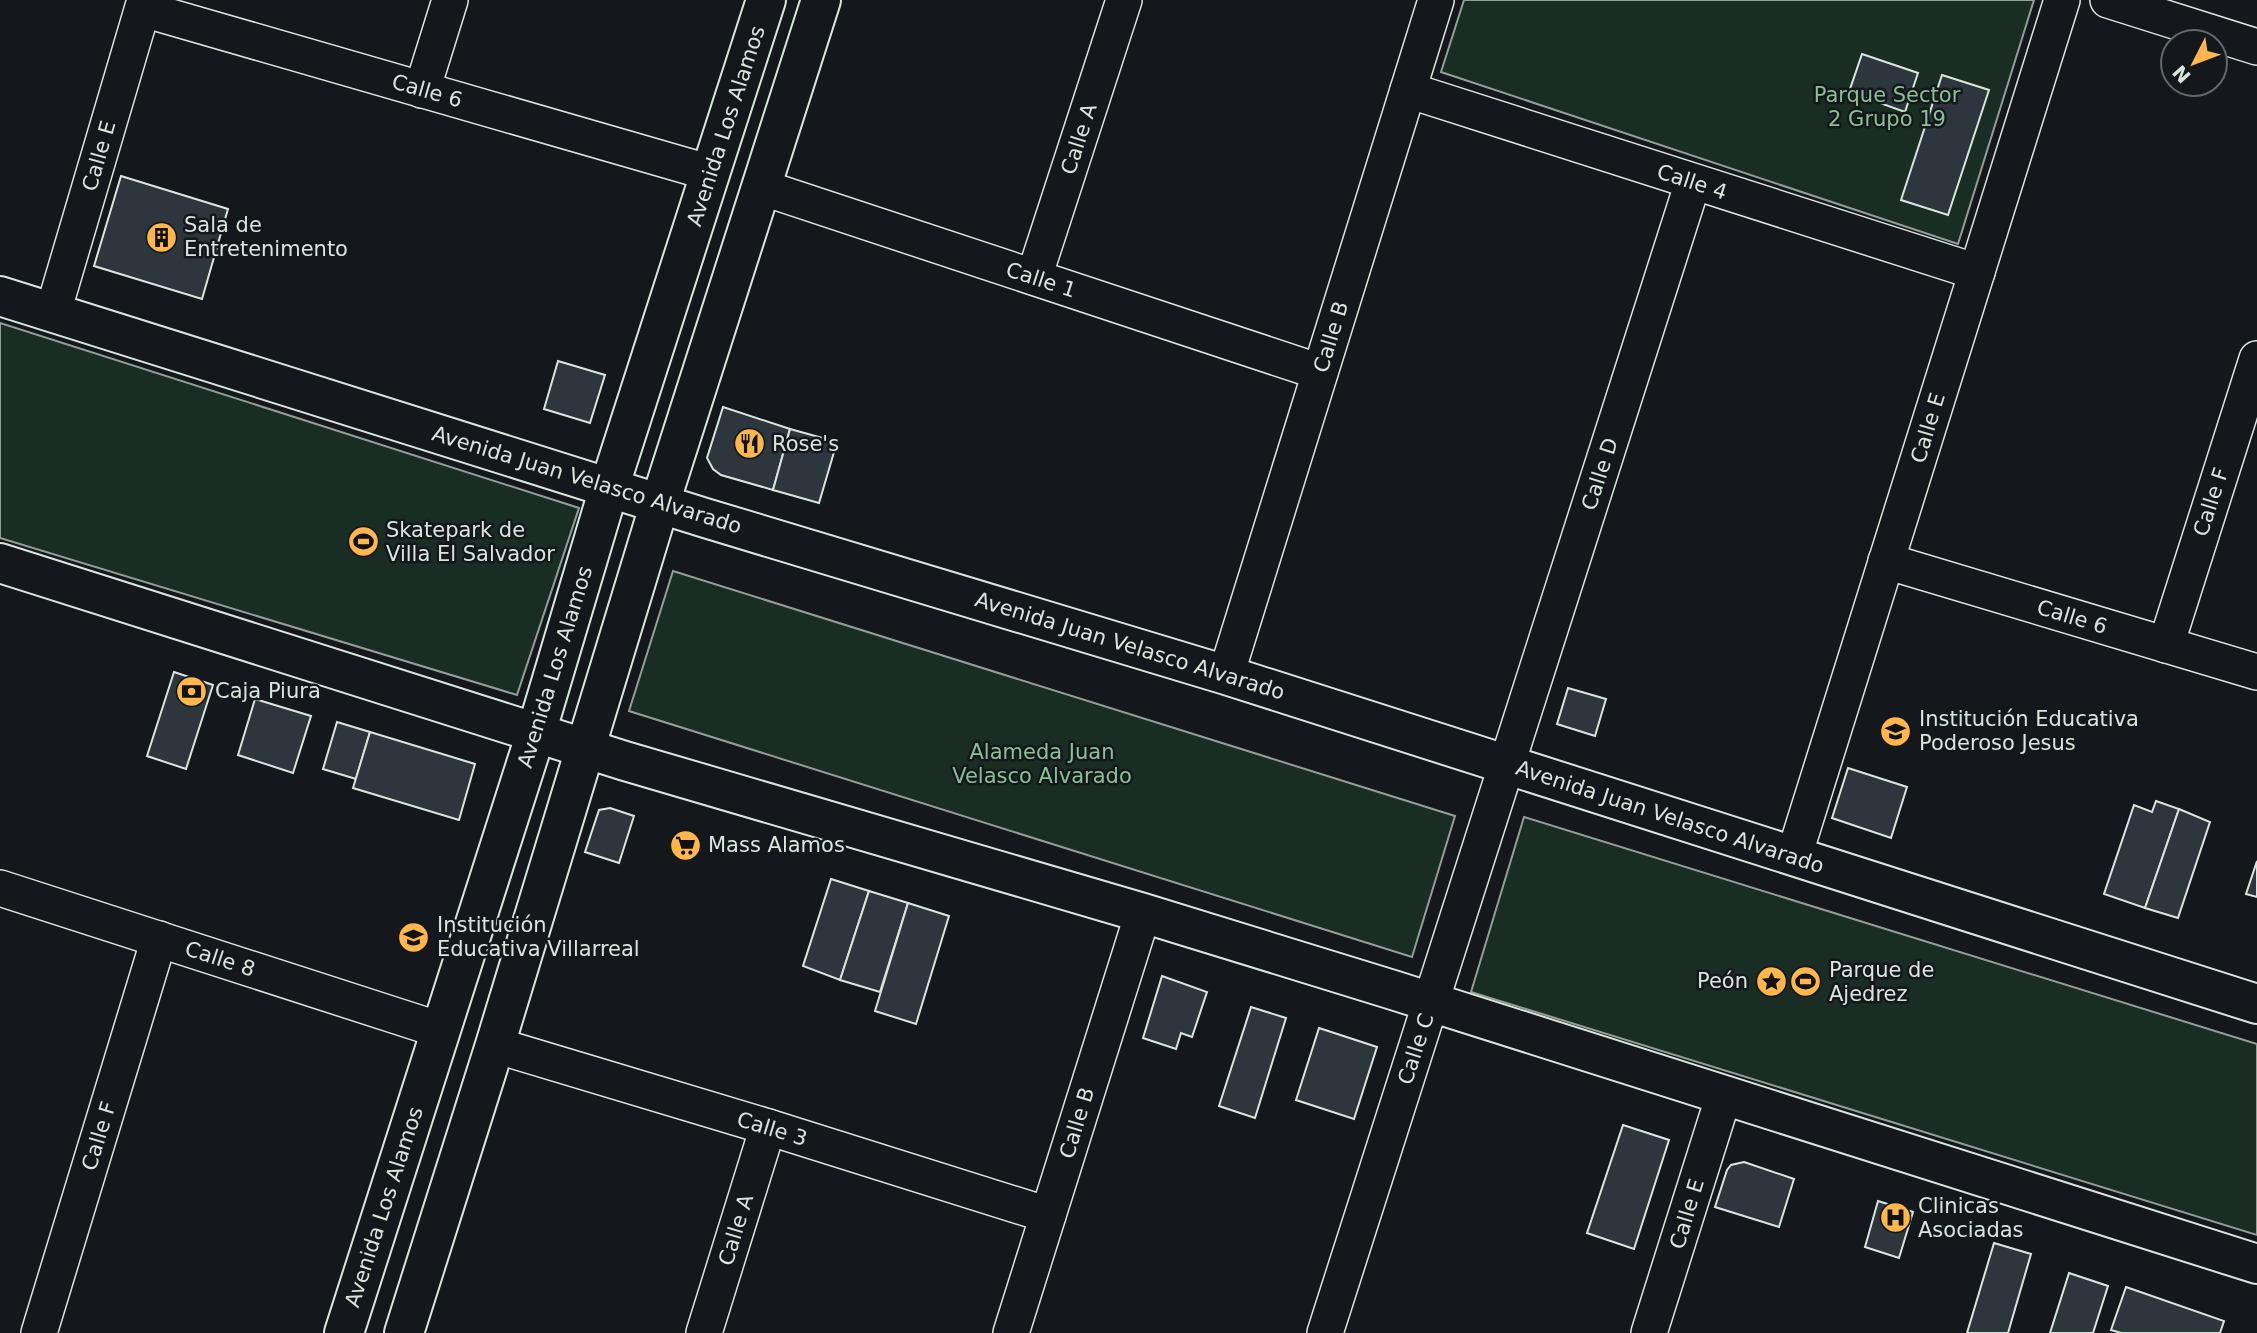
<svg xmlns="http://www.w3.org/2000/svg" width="2257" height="1333" viewBox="0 0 2257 1333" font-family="'DejaVu Sans',sans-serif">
<rect width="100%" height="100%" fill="#14181c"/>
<g fill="#1a2d24" stroke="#939e99" stroke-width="2">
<polygon points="1464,0 2034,0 1958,244 1441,72"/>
<polygon points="0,323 579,508 517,695 0,538"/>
<polygon points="673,571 1455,816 1412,957 629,711"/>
<polygon points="1524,817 2257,1044 2257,1235 1471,992"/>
</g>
<g fill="#2c363c" stroke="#d8e6dc" stroke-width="2">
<polygon points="1862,54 1918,73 1905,112 1849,92"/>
<polygon points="1942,75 1989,90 1948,215 1901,200"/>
<polygon points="121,176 228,209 202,299 94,266"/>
<polygon points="558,361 605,375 590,423 544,409"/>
<polygon points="723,407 790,429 773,490 721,475 713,469 707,458"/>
<polygon points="790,429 837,442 819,503 773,490"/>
<polygon points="174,672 213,685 186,769 147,756"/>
<polygon points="1568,688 1606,699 1595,736 1557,724"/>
<polygon points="255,699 311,716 293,773 238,755"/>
<polygon points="337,722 370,732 356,779 323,769"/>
<polygon points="370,732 475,764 459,820 353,788"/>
<polygon points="1848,768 1907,787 1891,838 1832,818"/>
<polygon points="2156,801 2179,809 2145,908 2104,894 2134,805 2152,812"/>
<polygon points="610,808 634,816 619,863 585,852 599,810"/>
<polygon points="2179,809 2210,822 2178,918 2145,908"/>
<polygon points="2257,861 2257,897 2246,894"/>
<polygon points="831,879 869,891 840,980 803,966"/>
<polygon points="869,891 908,903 880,992 840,980"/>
<polygon points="908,903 949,916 916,1024 875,1011"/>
<polygon points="1162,976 1207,992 1192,1037 1181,1033 1176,1049 1143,1038"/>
<polygon points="1251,1007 1286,1018 1255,1118 1219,1106"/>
<polygon points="1319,1028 1377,1047 1354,1119 1296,1100"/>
<polygon points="1623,1125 1669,1140 1634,1249 1587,1233"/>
<polygon points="1744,1162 1794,1179 1779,1227 1715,1207 1727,1170 1731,1165"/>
<polygon points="1878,1201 1913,1212 1899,1258 1865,1247"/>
<polygon points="1994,1243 2031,1254 2008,1333 1967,1333"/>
<polygon points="2069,1273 2108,1286 2093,1333 2050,1333"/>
<polygon points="2126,1287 2224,1321 2220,1333 2121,1333 2111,1330"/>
</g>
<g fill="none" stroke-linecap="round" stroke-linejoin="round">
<defs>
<g id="street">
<polyline points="2108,0 2257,47"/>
<polyline points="143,9 711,173"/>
<polyline points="422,90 450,0"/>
<polyline points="1408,90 1977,272"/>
<polyline points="761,187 1320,372"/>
<polyline points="1034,277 1124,0"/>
<polyline points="53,312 145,0"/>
<polyline points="1886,561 2257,672"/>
<polyline points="2166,645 2257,359"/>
<polyline points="1226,675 1436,0"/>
<polyline points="1794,856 2062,0"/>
<polyline points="0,888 440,1030"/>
<polyline points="495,1045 768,1127 1048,1215"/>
<polyline points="39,1333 159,939"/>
<polyline points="704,1333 768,1127"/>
<polyline points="1011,1333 1143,913"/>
<polyline points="1325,1333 1693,182"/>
<polyline points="1649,1333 1724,1095"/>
</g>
<g id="secondary">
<polyline points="0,296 702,517 1226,675 2257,1004"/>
<polyline points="0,563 625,761 1143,913 1393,990 2257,1264"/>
<polyline points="344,1333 536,733 609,488 766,0"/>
<polyline points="404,1333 495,1045 660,503 821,0"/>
</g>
</defs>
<use href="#street" stroke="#d8e6dc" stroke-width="38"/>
<use href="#secondary" stroke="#d8e6dc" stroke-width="42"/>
<use href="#street" stroke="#14181c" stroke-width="35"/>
<use href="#secondary" stroke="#14181c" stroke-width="38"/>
</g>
<defs>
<symbol id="building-disc" viewBox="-11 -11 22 22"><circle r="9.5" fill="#ffb74d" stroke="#14181c"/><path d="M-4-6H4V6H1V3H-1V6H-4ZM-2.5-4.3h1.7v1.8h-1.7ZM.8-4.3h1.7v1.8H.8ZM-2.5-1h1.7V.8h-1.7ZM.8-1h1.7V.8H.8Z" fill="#111"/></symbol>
<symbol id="restaurant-disc" viewBox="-11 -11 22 22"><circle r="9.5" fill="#ffb74d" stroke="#14181c"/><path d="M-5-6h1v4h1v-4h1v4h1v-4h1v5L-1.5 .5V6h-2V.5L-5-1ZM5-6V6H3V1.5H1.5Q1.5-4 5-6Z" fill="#111"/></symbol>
<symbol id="stadium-disc" viewBox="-11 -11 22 22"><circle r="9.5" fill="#ffb74d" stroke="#14181c"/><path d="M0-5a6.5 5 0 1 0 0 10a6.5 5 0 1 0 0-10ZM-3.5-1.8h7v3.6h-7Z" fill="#111"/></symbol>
<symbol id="bank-disc" viewBox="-11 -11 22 22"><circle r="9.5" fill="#ffb74d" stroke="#14181c"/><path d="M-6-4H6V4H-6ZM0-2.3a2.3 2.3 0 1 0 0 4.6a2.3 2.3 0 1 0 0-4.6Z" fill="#111"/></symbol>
<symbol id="school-disc" viewBox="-11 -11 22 22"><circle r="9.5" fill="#ffb74d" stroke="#14181c"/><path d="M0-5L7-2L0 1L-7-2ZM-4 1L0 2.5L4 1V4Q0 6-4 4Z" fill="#111"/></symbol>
<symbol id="supermarket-disc" viewBox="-11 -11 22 22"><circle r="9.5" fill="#ffb74d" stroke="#14181c"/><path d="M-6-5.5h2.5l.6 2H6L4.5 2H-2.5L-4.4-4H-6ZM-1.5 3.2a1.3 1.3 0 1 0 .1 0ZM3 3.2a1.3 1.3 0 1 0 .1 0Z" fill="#111"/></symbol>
<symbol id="sight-disc" viewBox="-11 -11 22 22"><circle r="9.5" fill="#ffb74d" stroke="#14181c"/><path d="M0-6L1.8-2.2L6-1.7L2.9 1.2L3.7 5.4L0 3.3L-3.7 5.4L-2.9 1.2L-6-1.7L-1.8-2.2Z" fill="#111"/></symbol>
<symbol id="hospital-disc" viewBox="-11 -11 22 22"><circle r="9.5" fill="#ffb74d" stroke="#14181c"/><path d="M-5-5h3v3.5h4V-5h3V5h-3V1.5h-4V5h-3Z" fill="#111"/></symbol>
</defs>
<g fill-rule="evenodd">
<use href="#building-disc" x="144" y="220" width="35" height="35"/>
<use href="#restaurant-disc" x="732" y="426" width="35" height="35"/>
<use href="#stadium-disc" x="346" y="524" width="35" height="35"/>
<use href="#bank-disc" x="174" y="674" width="35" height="35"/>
<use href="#school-disc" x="1878" y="714" width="35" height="35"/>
<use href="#supermarket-disc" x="668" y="828" width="35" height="35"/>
<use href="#school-disc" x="396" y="920" width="35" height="35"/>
<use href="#sight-disc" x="1754" y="964" width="35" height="35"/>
<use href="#stadium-disc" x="1788" y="964" width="35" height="35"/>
<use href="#hospital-disc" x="1878" y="1200" width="35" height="35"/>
</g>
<g text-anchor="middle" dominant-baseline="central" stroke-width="5" stroke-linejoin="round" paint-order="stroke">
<g font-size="21" fill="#d8e6dc" stroke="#14181c">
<text transform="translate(427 91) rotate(16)">Calle 6</text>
<text transform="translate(726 126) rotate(-72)">Avenida Los Alamos</text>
<text transform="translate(1079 139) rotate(-72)">Calle A</text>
<text transform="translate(99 156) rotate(-74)">Calle E</text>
<text transform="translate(1692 182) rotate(18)">Calle 4</text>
<text transform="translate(1041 280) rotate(18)">Calle 1</text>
<text transform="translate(1331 337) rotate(-73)">Calle B</text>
<text transform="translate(1928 428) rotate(-73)">Calle E</text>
<text transform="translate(1600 474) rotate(-72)">Calle D</text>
<text transform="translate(587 480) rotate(17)">Avenida Juan Velasco Alvarado</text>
<text transform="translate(2211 502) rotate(-72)">Calle F</text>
<text transform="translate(2072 617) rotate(17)">Calle 6</text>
<text transform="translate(1130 646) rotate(17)">Avenida Juan Velasco Alvarado</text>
<text transform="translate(555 667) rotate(-73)">Avenida Los Alamos</text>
<text transform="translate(1670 817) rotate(18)">Avenida Juan Velasco Alvarado</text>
<text transform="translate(220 959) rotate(18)">Calle 8</text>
<text transform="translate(1416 1049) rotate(-72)">Calle C</text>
<text transform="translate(1077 1123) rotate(-73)">Calle B</text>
<text transform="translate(772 1129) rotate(17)">Calle 3</text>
<text transform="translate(99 1136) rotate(-73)">Calle F</text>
<text transform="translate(384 1207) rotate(-72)">Avenida Los Alamos</text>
<text transform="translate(1687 1214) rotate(-73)">Calle E</text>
<text transform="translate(736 1230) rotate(-73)">Calle A</text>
</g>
<g font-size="21" fill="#8ac095" stroke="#14181c">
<text x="1887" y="95">Parque Sector<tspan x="1887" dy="24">2 Grupo 19</tspan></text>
<text x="1042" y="752">Alameda Juan<tspan x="1042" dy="24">Velasco Alvarado</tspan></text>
</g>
<g font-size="21" fill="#d8e6dc" stroke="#14181c" text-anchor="start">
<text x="184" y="225">Sala de<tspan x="184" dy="24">Entretenimento</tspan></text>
<text x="772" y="444">Rose's</text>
<text x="386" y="530">Skatepark de<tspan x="386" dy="24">Villa El Salvador</tspan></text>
<text x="215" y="691">Caja Piura</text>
<text x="1919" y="719">Institución Educativa<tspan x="1919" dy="24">Poderoso Jesus</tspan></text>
<text x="708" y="845">Mass Alamos</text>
<text x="437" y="925">Institución<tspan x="437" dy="24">Educativa Villarreal</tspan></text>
<text x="1829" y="970">Parque de<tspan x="1829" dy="24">Ajedrez</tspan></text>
<text x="1748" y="981" text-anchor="end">Peón</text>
<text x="1918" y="1206">Clinicas<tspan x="1918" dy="24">Asociadas</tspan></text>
</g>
</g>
<g transform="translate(2194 63) rotate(228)"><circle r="33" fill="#14181c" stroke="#626a69" stroke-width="2"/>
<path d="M0-5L12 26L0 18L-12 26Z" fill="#ffb74d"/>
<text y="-10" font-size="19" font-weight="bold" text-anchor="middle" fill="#d8e6dc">N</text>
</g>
</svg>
